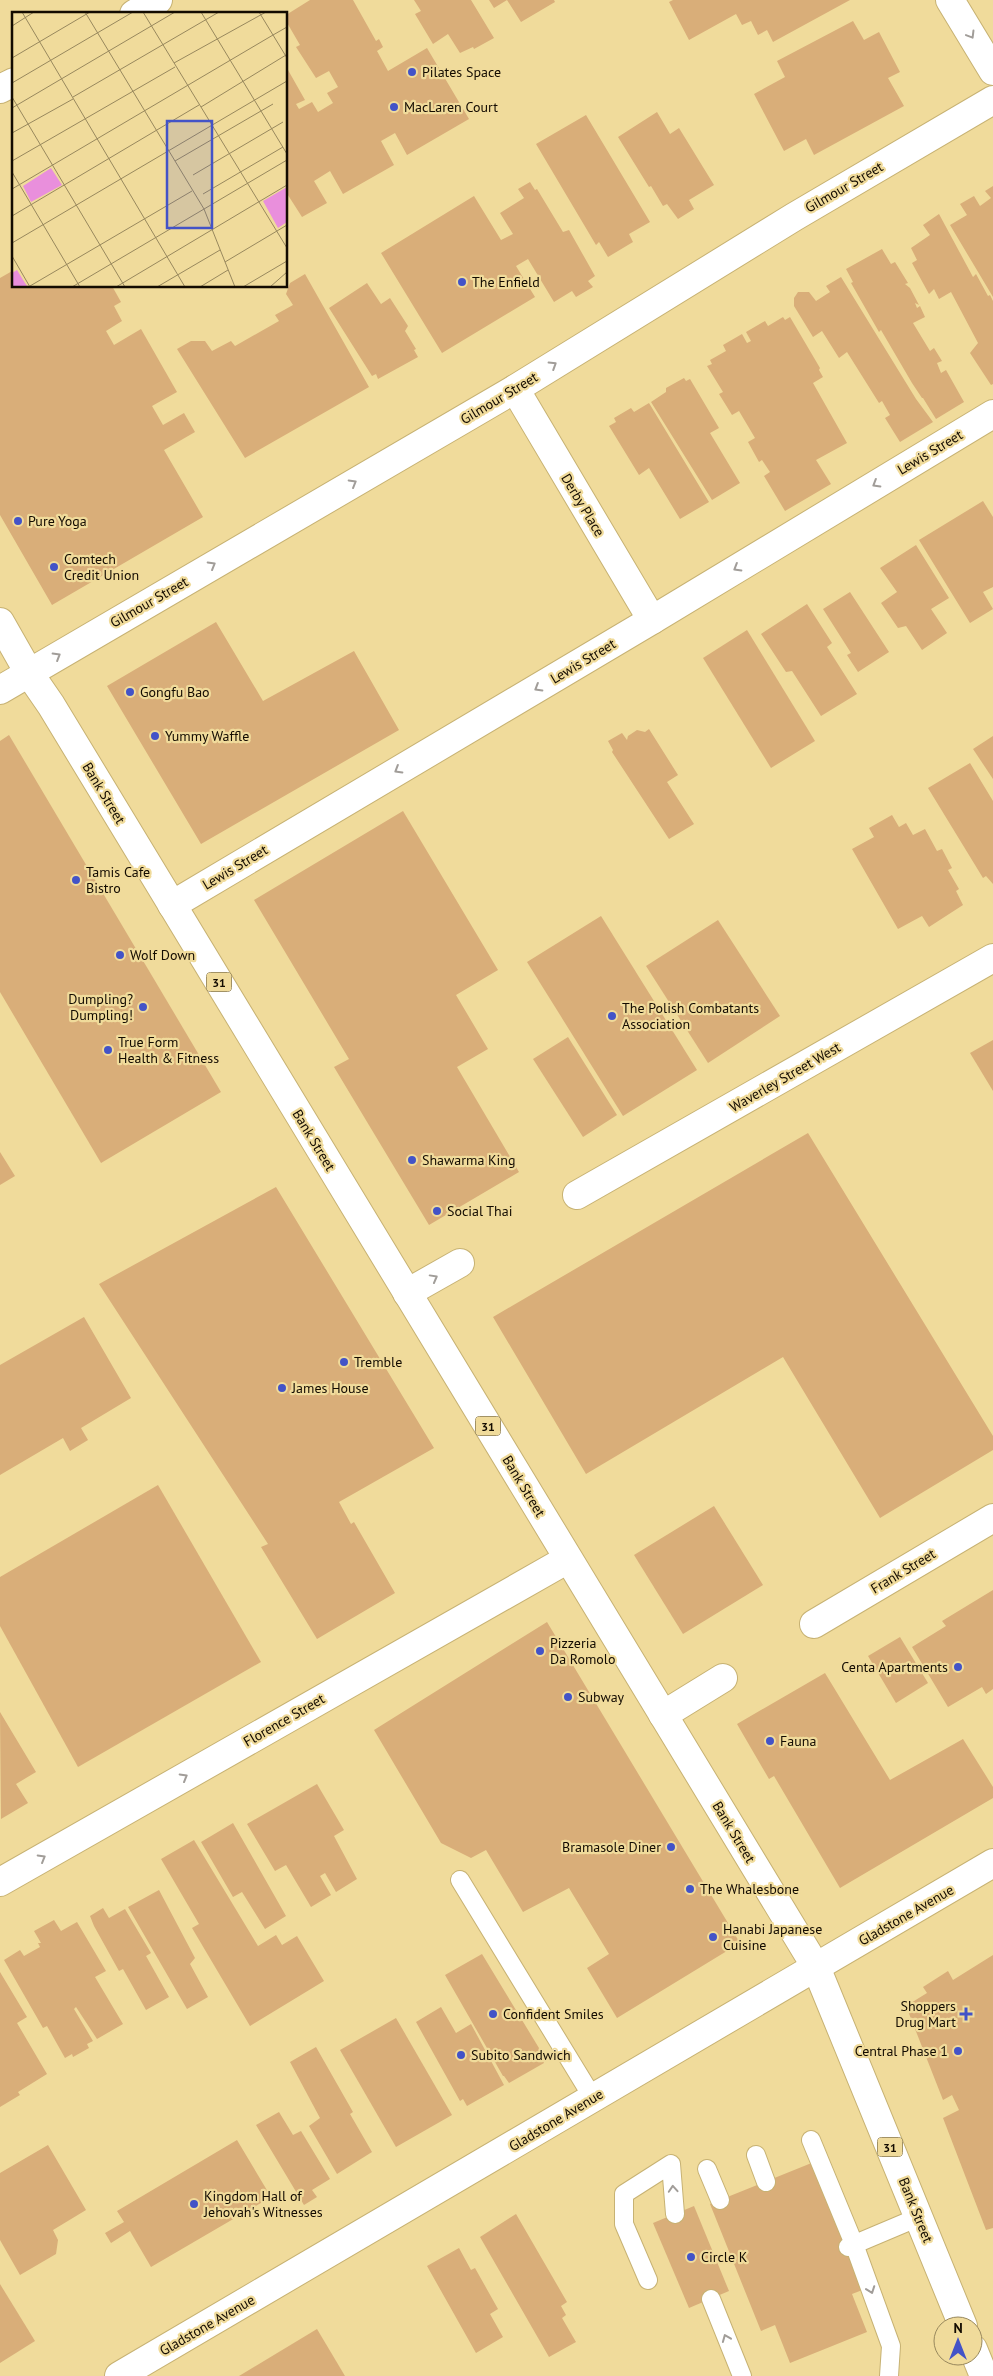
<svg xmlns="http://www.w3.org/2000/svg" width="993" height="2376" viewBox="0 0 993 2376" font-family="'PT Sans',sans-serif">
<rect width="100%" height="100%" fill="#f0db9b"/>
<g fill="#d9ae79">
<polygon points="310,0 353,0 376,41 379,39 383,47 377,51 388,71 427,48 469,119 407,155 395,133 381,141 394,165 343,194 330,171 314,181 327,203 302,217 286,192 286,71 288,70 305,100 296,104 299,109 312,102 318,112 333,103 327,93 338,87 329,71 316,78 296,47 300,45 286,21 286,15"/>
<polygon points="414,0 471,0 494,38 474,49 473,47 460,53 448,34 433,44 415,14 421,11"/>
<polygon points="489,0 554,0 555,2 521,22 507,0 494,8"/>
<polygon points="673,0 850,0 773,42 767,30 758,35 751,21 742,25 736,14 689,40 669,2"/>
<polygon points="853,21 864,40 879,32 900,72 888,78 904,106 814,155 806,139 784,151 754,94 785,77 777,61"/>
<polygon points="657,112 670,134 679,128 714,185 689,200 694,209 678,219 667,204 663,206 651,186 649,187 618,137"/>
<polygon points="586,115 650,222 629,234 633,242 608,257 599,242 596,245 536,144"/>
<polygon points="530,182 535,190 537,189 563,232 569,230 595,276 588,281 593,287 576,297 572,291 554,302 528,259 516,266 535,297 442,353 381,253 474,196 501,240 513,234 500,213 524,198 518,189"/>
<polygon points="993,186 993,297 950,225 967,215 960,204 974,196 980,206 991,198 985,191"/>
<polygon points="939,214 973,277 976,274 988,296 990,295 993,301 993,384 991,385 970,353 978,343 951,292 939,299 934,289 929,294 912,263 917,260 911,248 930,235 923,225"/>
<polygon points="882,249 891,264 895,262 908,283 905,284 910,288 919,305 915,303 917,308 920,306 925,317 913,323 930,351 934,348 942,361 937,363 941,373 946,370 964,402 936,419 923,398 922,398 912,383 881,330 879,332 851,283 853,282 846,269"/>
<polygon points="14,270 14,286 112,286 121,302 114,306 122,321 106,331 114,345 141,329 177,392 152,406 163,425 184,413 195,432 164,450 203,517 52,605 0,515 0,278"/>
<polygon points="305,274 369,387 245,458 177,349 191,341 205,341 212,351 231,341 235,346 279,321 275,315 293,305 286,294 290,283"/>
<polygon points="841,277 916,399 933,422 900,442 885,418 890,415 882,401 879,403 847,352 839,358 822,331 813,337 794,306 794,298 798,292 809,292 816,301 830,292 826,286"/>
<polygon points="367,283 381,304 390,298 408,326 405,331 416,349 414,350 418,357 378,379 376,374 372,376 329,308"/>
<polygon points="783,317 785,320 790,317 820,368 819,370 823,377 813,383 847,443 816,460 831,484 785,511 764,476 770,472 762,460 759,462 748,442 755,438 739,411 732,415 719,394 723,392 707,366 712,364 710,360 726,351 723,345 742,334 747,343 751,341 746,332 765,321 768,326"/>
<polygon points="684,378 686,381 690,379 719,428 710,433 740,483 712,500 651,402 666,392 666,388"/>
<polygon points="649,403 709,502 680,519 649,468 639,475 609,426 616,422 614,418 631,408 634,412"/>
<polygon points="983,501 993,517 993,587 983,592 993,609 970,623 919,540"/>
<polygon points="916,545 949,598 931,609 947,633 922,650 906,626 898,628 881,603 897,592 880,568"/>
<polygon points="850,592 889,652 858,672 847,655 851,653 823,609"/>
<polygon points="807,604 832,643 827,647 857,694 821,716 792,671 786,672 761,634"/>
<polygon points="216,622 263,701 354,651 399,730 201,844 107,686"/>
<polygon points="747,630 815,741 771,768 703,658"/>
<polygon points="649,729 678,775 667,782 694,824 669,839 612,752 613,750 608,741 622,733 627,740 628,736 637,730 645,732"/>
<polygon points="9,735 221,1092 101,1163 0,992 0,741"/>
<polygon points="993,736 993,779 973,749"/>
<polygon points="970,763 993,801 993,884 986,876 983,878 928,788"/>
<polygon points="403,811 498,970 456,995 488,1049 457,1067 519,1172 429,1225 334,1067 349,1059 254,900"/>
<polygon points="892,815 899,827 906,823 913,835 925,829 937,851 942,849 952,868 948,870 959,889 956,891 963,905 929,927 922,916 898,929 852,849 874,837 869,828"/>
<polygon points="601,916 697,1070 623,1116 527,962"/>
<polygon points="718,920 780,1016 708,1063 646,966"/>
<polygon points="568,1037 617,1115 583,1137 533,1059"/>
<polygon points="993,1040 993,1091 970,1053"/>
<polygon points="808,1133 993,1436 993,1450 880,1518 783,1357 586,1474 493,1317"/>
<polygon points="0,1152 15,1176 0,1185"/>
<polygon points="276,1187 434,1448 339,1502 351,1524 354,1522 395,1593 317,1639 261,1547 268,1544 99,1284"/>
<polygon points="84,1317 131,1398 81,1428 88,1440 70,1451 63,1438 0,1475 0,1365"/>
<polygon points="158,1485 261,1662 78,1767 0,1626 0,1577"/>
<polygon points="714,1506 763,1585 683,1634 634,1555"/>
<polygon points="993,1590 993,1689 986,1694 982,1687 948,1707 912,1647 946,1626 942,1621"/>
<polygon points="547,1622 740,1943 617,2018 587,1968 609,1954 569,1888 523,1912 486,1850 471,1858 441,1843 374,1730"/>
<polygon points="900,1637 928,1683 896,1703 868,1656"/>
<polygon points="825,1673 890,1780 963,1739 993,1787 993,1798 840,1888 774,1776 769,1779 737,1724"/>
<polygon points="0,1712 36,1772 16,1784 28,1803 1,1819"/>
<polygon points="317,1784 344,1830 334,1836 357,1879 336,1892 325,1873 320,1876 331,1895 311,1907 286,1865 275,1871 247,1824"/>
<polygon points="233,1823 286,1916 265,1929 242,1892 233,1897 201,1842"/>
<polygon points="194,1840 258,1946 276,1935 282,1945 297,1936 324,1981 250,2026 192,1928 199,1924 161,1859"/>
<polygon points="159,1890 195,1958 190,1964 208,1997 187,2009 128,1907"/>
<polygon points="103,1908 109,1918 125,1909 151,1953 146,1956 169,1997 146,2010 123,1969 119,1971 94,1926 90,1916"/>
<polygon points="54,1920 61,1931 77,1922 106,1971 95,1977 123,2024 97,2039 76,2007 74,2009 93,2041 87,2044 89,2048 73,2057 72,2054 65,2058 47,2026 43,2028 4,1960 20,1950 24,1956 40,1947 38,1943 41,1943 34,1931"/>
<polygon points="482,1954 542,2053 539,2054 544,2063 509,2083 504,2076 503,2076 445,1975"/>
<polygon points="993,1955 993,2228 986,2230 943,2118 959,2110 952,2095 943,2100 906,2006 927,1993 923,1987 948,1971 953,1980"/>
<polygon points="0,1972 27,2017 17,2023 47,2074 18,2092 20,2095 0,2107"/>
<polygon points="441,2007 456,2033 471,2024 504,2085 467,2106 463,2099 460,2101 416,2022"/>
<polygon points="396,2018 452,2115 396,2147 340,2050"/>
<polygon points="316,2047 353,2112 350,2114 372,2152 337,2174 309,2126 320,2118 290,2062"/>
<polygon points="279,2112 293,2135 301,2131 330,2179 312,2190 317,2197 304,2205 256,2125"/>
<polygon points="237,2140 271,2197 151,2267 130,2231 111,2243 105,2233 124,2222 117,2211"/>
<polygon points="48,2145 86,2210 53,2230 58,2240 56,2254 20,2275 0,2240 0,2173"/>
<polygon points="814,2162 865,2289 852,2294 867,2332 790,2363 775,2325 761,2331 710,2204"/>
<polygon points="694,2206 729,2291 689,2308 653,2223"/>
<polygon points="516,2214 567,2302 561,2306 566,2315 562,2318 576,2342 549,2357 480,2237"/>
<polygon points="459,2248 471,2270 475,2268 498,2309 490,2314 503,2337 476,2353 427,2266"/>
<polygon points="0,2284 35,2341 0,2363"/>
<polygon points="317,2329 345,2376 239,2376"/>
</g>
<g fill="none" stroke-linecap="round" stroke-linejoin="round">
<defs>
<g id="lane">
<polyline points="460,1880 593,2098"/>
<polyline points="811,2140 854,2244 891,2346 889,2376"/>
<polyline points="756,2155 766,2182"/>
<polyline points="707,2169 720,2200"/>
<polyline points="848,2247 919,2217"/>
<polyline points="648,2280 624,2224 624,2194 671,2164 675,2214"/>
<polyline points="711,2299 742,2376"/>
</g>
<g id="street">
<polyline points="134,14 158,0"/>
<polyline points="0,89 14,82"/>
<polyline points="515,389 652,620"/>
<polyline points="0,690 515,389 794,217 993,100"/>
<polyline points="172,905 652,620 993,414"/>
<polyline points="577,1195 993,958"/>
<polyline points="407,1293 460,1263"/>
<polyline points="814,1624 993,1518"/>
<polyline points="663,1715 723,1678"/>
<polyline points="0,1882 568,1559"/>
</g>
<g id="secondary">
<polyline points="950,0 993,71"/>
<polyline points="119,2376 993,1863"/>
</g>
<g id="primary">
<polyline points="0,622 29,673 51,705 816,1967 963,2326"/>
<polyline points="973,2349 984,2376"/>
</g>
</defs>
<use href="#lane" stroke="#c7b273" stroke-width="20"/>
<use href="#street" stroke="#c7b273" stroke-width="30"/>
<use href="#secondary" stroke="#c7b273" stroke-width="30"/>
<use href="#primary" stroke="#c7b273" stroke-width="30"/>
<use href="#lane" stroke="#fff" stroke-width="18"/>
<use href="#street" stroke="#fff" stroke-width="28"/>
<use href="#secondary" stroke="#fff" stroke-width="28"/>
<use href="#primary" stroke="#fff" stroke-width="28"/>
</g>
<defs><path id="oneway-chevron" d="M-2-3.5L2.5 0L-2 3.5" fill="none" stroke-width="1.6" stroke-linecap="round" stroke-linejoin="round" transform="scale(1.25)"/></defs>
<g stroke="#a19d99">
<use href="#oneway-chevron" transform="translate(971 35) rotate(59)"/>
<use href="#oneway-chevron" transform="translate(553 365) rotate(-32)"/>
<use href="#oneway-chevron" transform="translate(353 483) rotate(-30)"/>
<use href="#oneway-chevron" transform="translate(876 484) rotate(149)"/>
<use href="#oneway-chevron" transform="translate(212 565) rotate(-30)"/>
<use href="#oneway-chevron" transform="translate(737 568) rotate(149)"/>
<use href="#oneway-chevron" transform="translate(57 656) rotate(-31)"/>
<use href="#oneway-chevron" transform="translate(538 688) rotate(149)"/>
<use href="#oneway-chevron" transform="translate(398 770) rotate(149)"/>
<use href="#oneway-chevron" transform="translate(434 1278) rotate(-29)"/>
<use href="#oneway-chevron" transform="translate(184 1777) rotate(-30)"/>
<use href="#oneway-chevron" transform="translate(42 1858) rotate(-30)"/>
<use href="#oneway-chevron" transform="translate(673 2189) rotate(-94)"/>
<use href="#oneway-chevron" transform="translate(871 2290) rotate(70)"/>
<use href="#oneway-chevron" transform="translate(726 2338) rotate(-112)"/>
</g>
<g fill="#4353c7" stroke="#f0db9b" stroke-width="2">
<circle cx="412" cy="72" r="5"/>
<circle cx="394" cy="107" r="5"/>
<circle cx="462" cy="282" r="5"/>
<circle cx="18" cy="521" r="5"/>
<circle cx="54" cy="567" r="5"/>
<circle cx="130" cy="692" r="5"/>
<circle cx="155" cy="736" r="5"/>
<circle cx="76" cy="880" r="5"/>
<circle cx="120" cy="955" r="5"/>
<circle cx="143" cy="1007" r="5"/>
<circle cx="612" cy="1016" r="5"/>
<circle cx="108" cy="1050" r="5"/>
<circle cx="412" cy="1160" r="5"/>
<circle cx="437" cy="1211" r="5"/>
<circle cx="344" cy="1362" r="5"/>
<circle cx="282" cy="1388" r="5"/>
<circle cx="540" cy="1651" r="5"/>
<circle cx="958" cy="1667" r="5"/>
<circle cx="568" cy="1697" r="5"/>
<circle cx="770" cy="1741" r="5"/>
<circle cx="671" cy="1847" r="5"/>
<circle cx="690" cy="1889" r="5"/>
<circle cx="713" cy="1937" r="5"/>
<circle cx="493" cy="2014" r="5"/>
<path d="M963.5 2006.5h5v5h5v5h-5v5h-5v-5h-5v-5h5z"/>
<circle cx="958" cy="2051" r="5"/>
<circle cx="461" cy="2055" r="5"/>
<circle cx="194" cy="2204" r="5"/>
<circle cx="691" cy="2257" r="5"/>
</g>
<g text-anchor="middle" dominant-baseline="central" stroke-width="4.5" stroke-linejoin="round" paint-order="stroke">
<g fill="#f0db9b" stroke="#55492e" stroke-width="1">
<rect x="206.5" y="972.5" width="25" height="19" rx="4"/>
<rect x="475.5" y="1416.5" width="25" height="19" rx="4"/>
<rect x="877.5" y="2137.5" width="25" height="19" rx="4"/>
</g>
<g font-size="12" font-weight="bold" fill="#130b00">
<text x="219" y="982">31</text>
<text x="488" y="1426">31</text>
<text x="890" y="2147">31</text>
</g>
<g font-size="14" fill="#130b00" stroke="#f0db9b" text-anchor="start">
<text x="422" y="72">Pilates Space</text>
<text x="404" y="107">MacLaren Court</text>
<text x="472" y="282">The Enfield</text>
<text x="28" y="521">Pure Yoga</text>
<text x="64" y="559">Comtech<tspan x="64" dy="16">Credit Union</tspan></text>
<text x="140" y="692">Gongfu Bao</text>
<text x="165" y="736">Yummy Waffle</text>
<text x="86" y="872">Tamis Cafe<tspan x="86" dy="16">Bistro</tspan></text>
<text x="130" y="955">Wolf Down</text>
<text x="133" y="999" text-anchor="end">Dumpling?<tspan x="133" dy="16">Dumpling!</tspan></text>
<text x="622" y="1008">The Polish Combatants<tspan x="622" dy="16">Association</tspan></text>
<text x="118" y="1042">True Form<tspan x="118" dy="16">Health &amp; Fitness</tspan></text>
<text x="422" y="1160">Shawarma King</text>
<text x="447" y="1211">Social Thai</text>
<text x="354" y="1362">Tremble</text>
<text x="292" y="1388">James House</text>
<text x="550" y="1643">Pizzeria<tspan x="550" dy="16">Da Romolo</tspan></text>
<text x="948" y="1667" text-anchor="end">Centa Apartments</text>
<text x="578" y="1697">Subway</text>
<text x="780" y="1741">Fauna</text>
<text x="661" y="1847" text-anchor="end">Bramasole Diner</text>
<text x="700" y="1889">The Whalesbone</text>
<text x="723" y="1929">Hanabi Japanese<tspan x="723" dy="16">Cuisine</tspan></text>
<text x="956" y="2006" text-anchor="end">Shoppers<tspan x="956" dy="16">Drug Mart</tspan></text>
<text x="503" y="2014">Confident Smiles</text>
<text x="948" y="2051" text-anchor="end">Central Phase 1</text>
<text x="471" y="2055">Subito Sandwich</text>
<text x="204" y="2196">Kingdom Hall of<tspan x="204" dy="16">Jehovah's Witnesses</tspan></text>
<text x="701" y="2257">Circle K</text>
</g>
<g font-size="14" fill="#130b00" stroke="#f0db9b">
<text transform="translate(844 187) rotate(-30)">Gilmour Street</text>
<text transform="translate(499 398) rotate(-31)">Gilmour Street</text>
<text transform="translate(930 452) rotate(-31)">Lewis Street</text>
<text transform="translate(583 505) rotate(59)">Derby Place</text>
<text transform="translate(149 602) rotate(-30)">Gilmour Street</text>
<text transform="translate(583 661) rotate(-31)">Lewis Street</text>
<text transform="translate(104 793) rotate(59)">Bank Street</text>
<text transform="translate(235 867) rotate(-31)">Lewis Street</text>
<text transform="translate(785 1077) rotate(-30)">Waverley Street West</text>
<text transform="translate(314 1140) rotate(59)">Bank Street</text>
<text transform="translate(524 1486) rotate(59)">Bank Street</text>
<text transform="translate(903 1571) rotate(-31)">Frank Street</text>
<text transform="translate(284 1720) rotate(-30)">Florence Street</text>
<text transform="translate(734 1832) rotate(59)">Bank Street</text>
<text transform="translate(906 1915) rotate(-30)">Gladstone Avenue</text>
<text transform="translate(556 2120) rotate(-31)">Gladstone Avenue</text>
<text transform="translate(916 2210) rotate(68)">Bank Street</text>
<text transform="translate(207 2325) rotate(-30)">Gladstone Avenue</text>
</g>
</g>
<g transform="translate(12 12)">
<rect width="275" height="275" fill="#f0db9b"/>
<path d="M 39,156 L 50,173 L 19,190 L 11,174 ZM 275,175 L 275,210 L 266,216 L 251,189 ZM 5,258 L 13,271 L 16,275 L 0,275 L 0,261 Z" fill="#e98fdc"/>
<path fill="none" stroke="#98885d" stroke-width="1" d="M 10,0 L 173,275M 73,0 L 192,197 L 223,275M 131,0 L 275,236M 189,0 L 275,142M 247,0 L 275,46M 0,14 L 22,0M 261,23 L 275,15M 0,46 L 78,0M 162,51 L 254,0M 0,71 L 121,0M 0,85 L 113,275M 61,85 L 207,0M 189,95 L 274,43M 0,96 L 163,0M 0,121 L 61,87M 0,149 L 163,55M 163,149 L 261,92M 0,160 L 68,275M 181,163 L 271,110M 0,177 L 261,23M 191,182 L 271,135M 0,204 L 187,93M 0,231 L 275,69M 0,244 L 18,275M 213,250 L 275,213M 18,274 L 180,179M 60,275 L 275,148M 104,275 L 275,173M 145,275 L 208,238M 188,275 L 216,258M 231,275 L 275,249M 258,275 L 275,260"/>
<path fill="#4353c7" fill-opacity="0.15" stroke="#4353c7" stroke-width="2.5" d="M 155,109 L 200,109 L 200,216 L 155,216 Z"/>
<rect width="275" height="275" fill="none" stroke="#130b00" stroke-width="2.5"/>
</g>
<g transform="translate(958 2341)"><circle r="24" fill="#f0db9b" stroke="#98885d"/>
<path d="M0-4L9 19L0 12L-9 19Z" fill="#4353c7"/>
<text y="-8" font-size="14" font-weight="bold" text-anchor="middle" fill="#130b00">N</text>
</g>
</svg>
